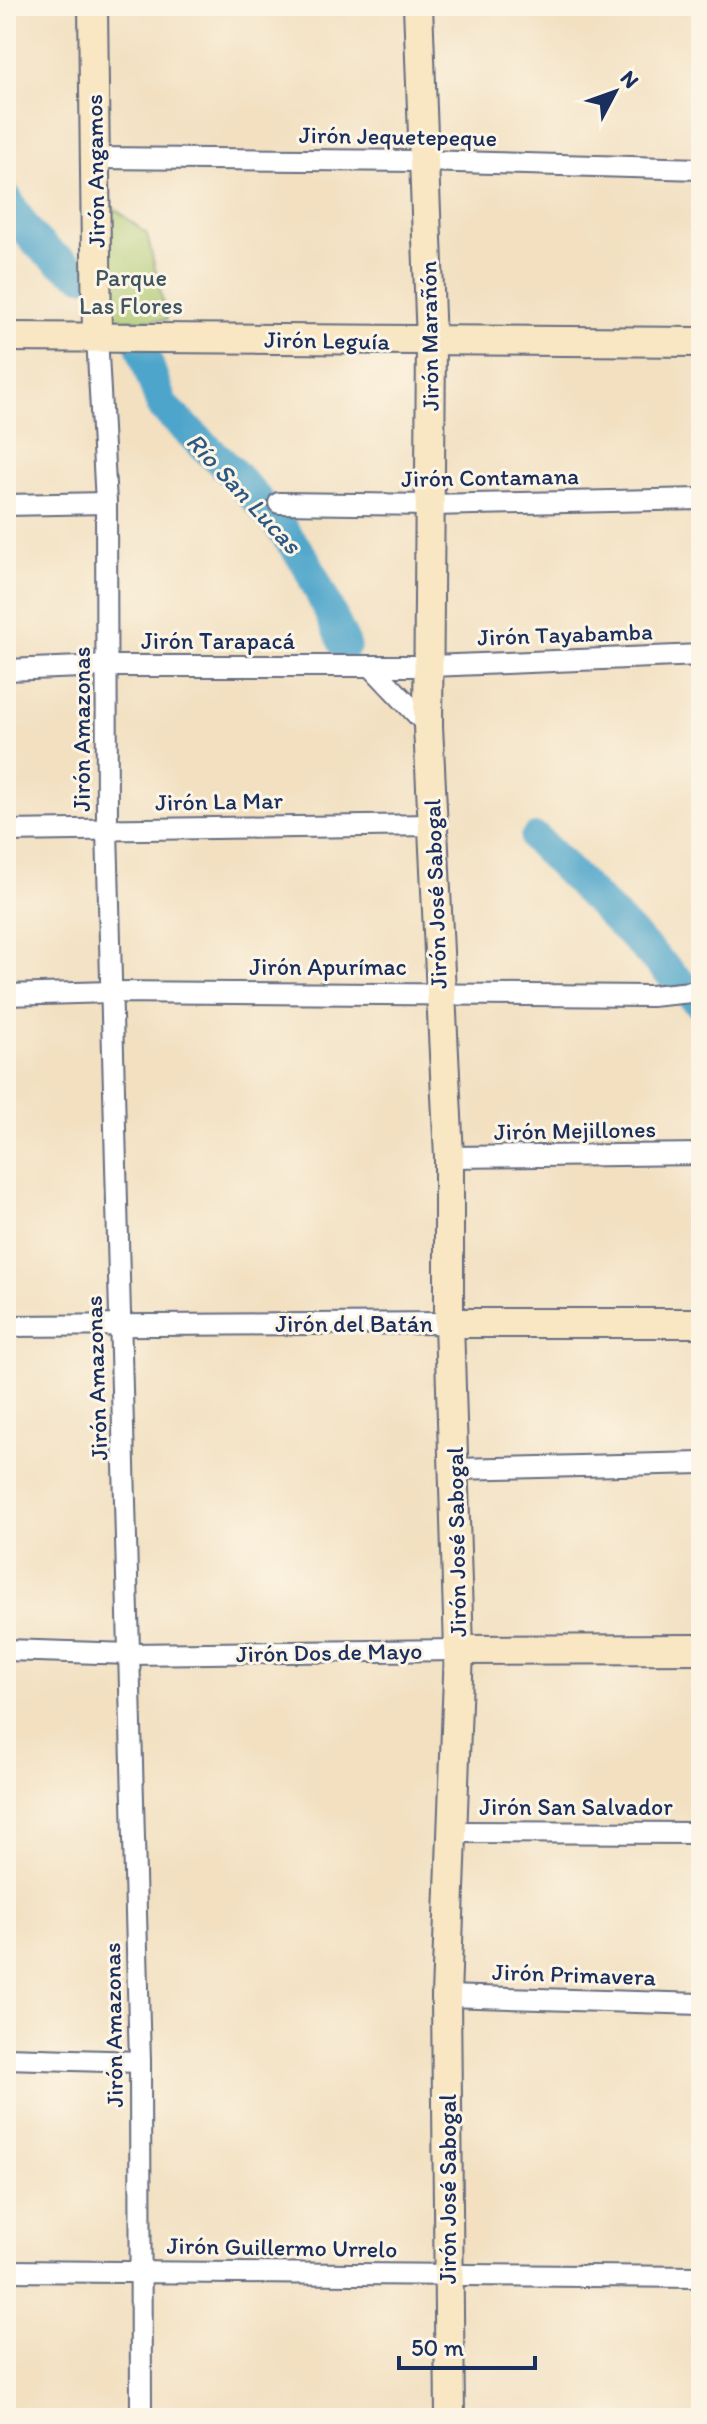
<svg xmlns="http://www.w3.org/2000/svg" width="707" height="2424" viewBox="0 0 707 2424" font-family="Itim,sans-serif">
<rect width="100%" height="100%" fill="#fcf5e5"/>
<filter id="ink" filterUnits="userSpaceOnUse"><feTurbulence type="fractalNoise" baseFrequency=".0125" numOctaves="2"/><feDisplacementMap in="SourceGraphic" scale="16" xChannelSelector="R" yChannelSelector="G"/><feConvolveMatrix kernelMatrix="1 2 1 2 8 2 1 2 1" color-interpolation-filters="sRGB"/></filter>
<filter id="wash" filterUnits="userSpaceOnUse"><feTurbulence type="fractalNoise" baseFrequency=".006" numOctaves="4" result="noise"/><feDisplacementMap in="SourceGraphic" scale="32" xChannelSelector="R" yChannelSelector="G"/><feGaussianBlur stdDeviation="1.8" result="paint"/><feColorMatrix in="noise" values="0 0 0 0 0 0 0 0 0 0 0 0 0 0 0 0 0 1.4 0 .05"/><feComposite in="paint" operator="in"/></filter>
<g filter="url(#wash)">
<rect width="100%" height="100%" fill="#f2e0c1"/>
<polygon fill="#acc86f" stroke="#647c66" stroke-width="2" points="100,197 147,234 167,320 102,320"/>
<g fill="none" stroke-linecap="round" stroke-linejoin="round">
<g stroke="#4ea5cb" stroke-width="32">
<path d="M 6,198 C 28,236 41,253 82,274"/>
<polyline points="141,345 162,406 231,471 276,521 306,562 345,645"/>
<polyline points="536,839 701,1004"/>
</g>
</g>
</g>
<g filter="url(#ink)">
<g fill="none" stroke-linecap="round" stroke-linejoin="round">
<defs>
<g id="street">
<polyline points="94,158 422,161 701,169"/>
<polyline points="97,336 106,503 107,829 140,2062 141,2418"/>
<polyline points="279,503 431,505 701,499"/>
<polyline points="6,505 106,503"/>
<polyline points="371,666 428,726"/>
<polyline points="6,670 107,666 430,666 701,655"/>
<polyline points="6,831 433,825"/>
<polyline points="6,995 111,992 651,996 701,991"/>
<polyline points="449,1157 701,1154"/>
<polyline points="6,1326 449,1323"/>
<polyline points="455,1469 701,1463"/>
<polyline points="6,1650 131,1654 459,1650"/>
<polyline points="451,1832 701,1833"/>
<polyline points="446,1996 701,2004"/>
<polyline points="6,2058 140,2062"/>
<polyline points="6,2271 701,2277"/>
</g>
<g id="secondary">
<polyline points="93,6 97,336"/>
<polyline points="418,6 431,342 428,726 449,1157 449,1323 459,1650 446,1996 450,2418"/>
<polyline points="6,337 701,342"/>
<polyline points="449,1323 701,1323"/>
<polyline points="459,1650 701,1649"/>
</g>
</defs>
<use href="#street" stroke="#666d81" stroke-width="24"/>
<use href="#secondary" stroke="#666d81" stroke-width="32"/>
<use href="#street" stroke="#fff" stroke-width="20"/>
<use href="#secondary" stroke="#f9e7c3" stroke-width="28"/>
</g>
</g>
<g text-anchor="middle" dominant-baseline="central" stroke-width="6" stroke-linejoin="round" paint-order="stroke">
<g font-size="24" fill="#1b2f5e" stroke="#fcf5e5">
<text transform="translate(398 136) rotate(1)">Jirón Jequetepeque</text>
<text transform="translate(95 171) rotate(-91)">Jirón Angamos</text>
<text transform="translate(429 336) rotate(-91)">Jirón Marañón</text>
<text transform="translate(327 340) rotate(1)">Jirón Leguía</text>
<text transform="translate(490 477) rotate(-1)">Jirón Contamana</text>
<text transform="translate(565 634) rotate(-2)">Jirón Tayabamba</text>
<text x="218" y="640">Jirón Tarapacá</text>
<text transform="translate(81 729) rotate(-90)">Jirón Amazonas</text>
<text transform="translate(219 801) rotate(-1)">Jirón La Mar</text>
<text transform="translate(435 894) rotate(-92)">Jirón José Sabogal</text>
<text x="328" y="966">Jirón Apurímac</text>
<text transform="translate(575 1130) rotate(-1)">Jirón Mejillones</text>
<text x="354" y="1323">Jirón del Batán</text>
<text transform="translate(96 1378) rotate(-92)">Jirón Amazonas</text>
<text transform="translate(456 1542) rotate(-91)">Jirón José Sabogal</text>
<text transform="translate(329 1652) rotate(-1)">Jirón Dos de Mayo</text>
<text x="576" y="1806">Jirón San Salvador</text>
<text transform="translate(574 1974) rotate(2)">Jirón Primavera</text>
<text transform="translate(113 2025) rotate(-91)">Jirón Amazonas</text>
<text transform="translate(447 2189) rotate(-90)">Jirón José Sabogal</text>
<text transform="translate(282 2247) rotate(1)">Jirón Guillermo Urrelo</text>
</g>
<g font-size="24" fill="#3f5562" stroke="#fcf5e5">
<text x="131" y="277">Parque<tspan x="131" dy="28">Las Flores</tspan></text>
</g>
<g font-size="26" font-style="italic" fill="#2d5884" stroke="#fcf5e5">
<text transform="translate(244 493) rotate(47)">Río San Lucas</text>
</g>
</g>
<rect width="707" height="2424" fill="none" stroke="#fcf5e5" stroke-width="32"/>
<g transform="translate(615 92) rotate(49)" stroke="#fcf5e5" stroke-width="6" paint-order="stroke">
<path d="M0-6L14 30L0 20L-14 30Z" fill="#1b2f5e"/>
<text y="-12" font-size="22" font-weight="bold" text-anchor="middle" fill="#1b2f5e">N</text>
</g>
<path d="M399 2356v12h136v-12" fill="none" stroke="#1b2f5e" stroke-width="4"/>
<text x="411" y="2356" font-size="24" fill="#1b2f5e" stroke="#fcf5e5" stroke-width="6" paint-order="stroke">50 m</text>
</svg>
